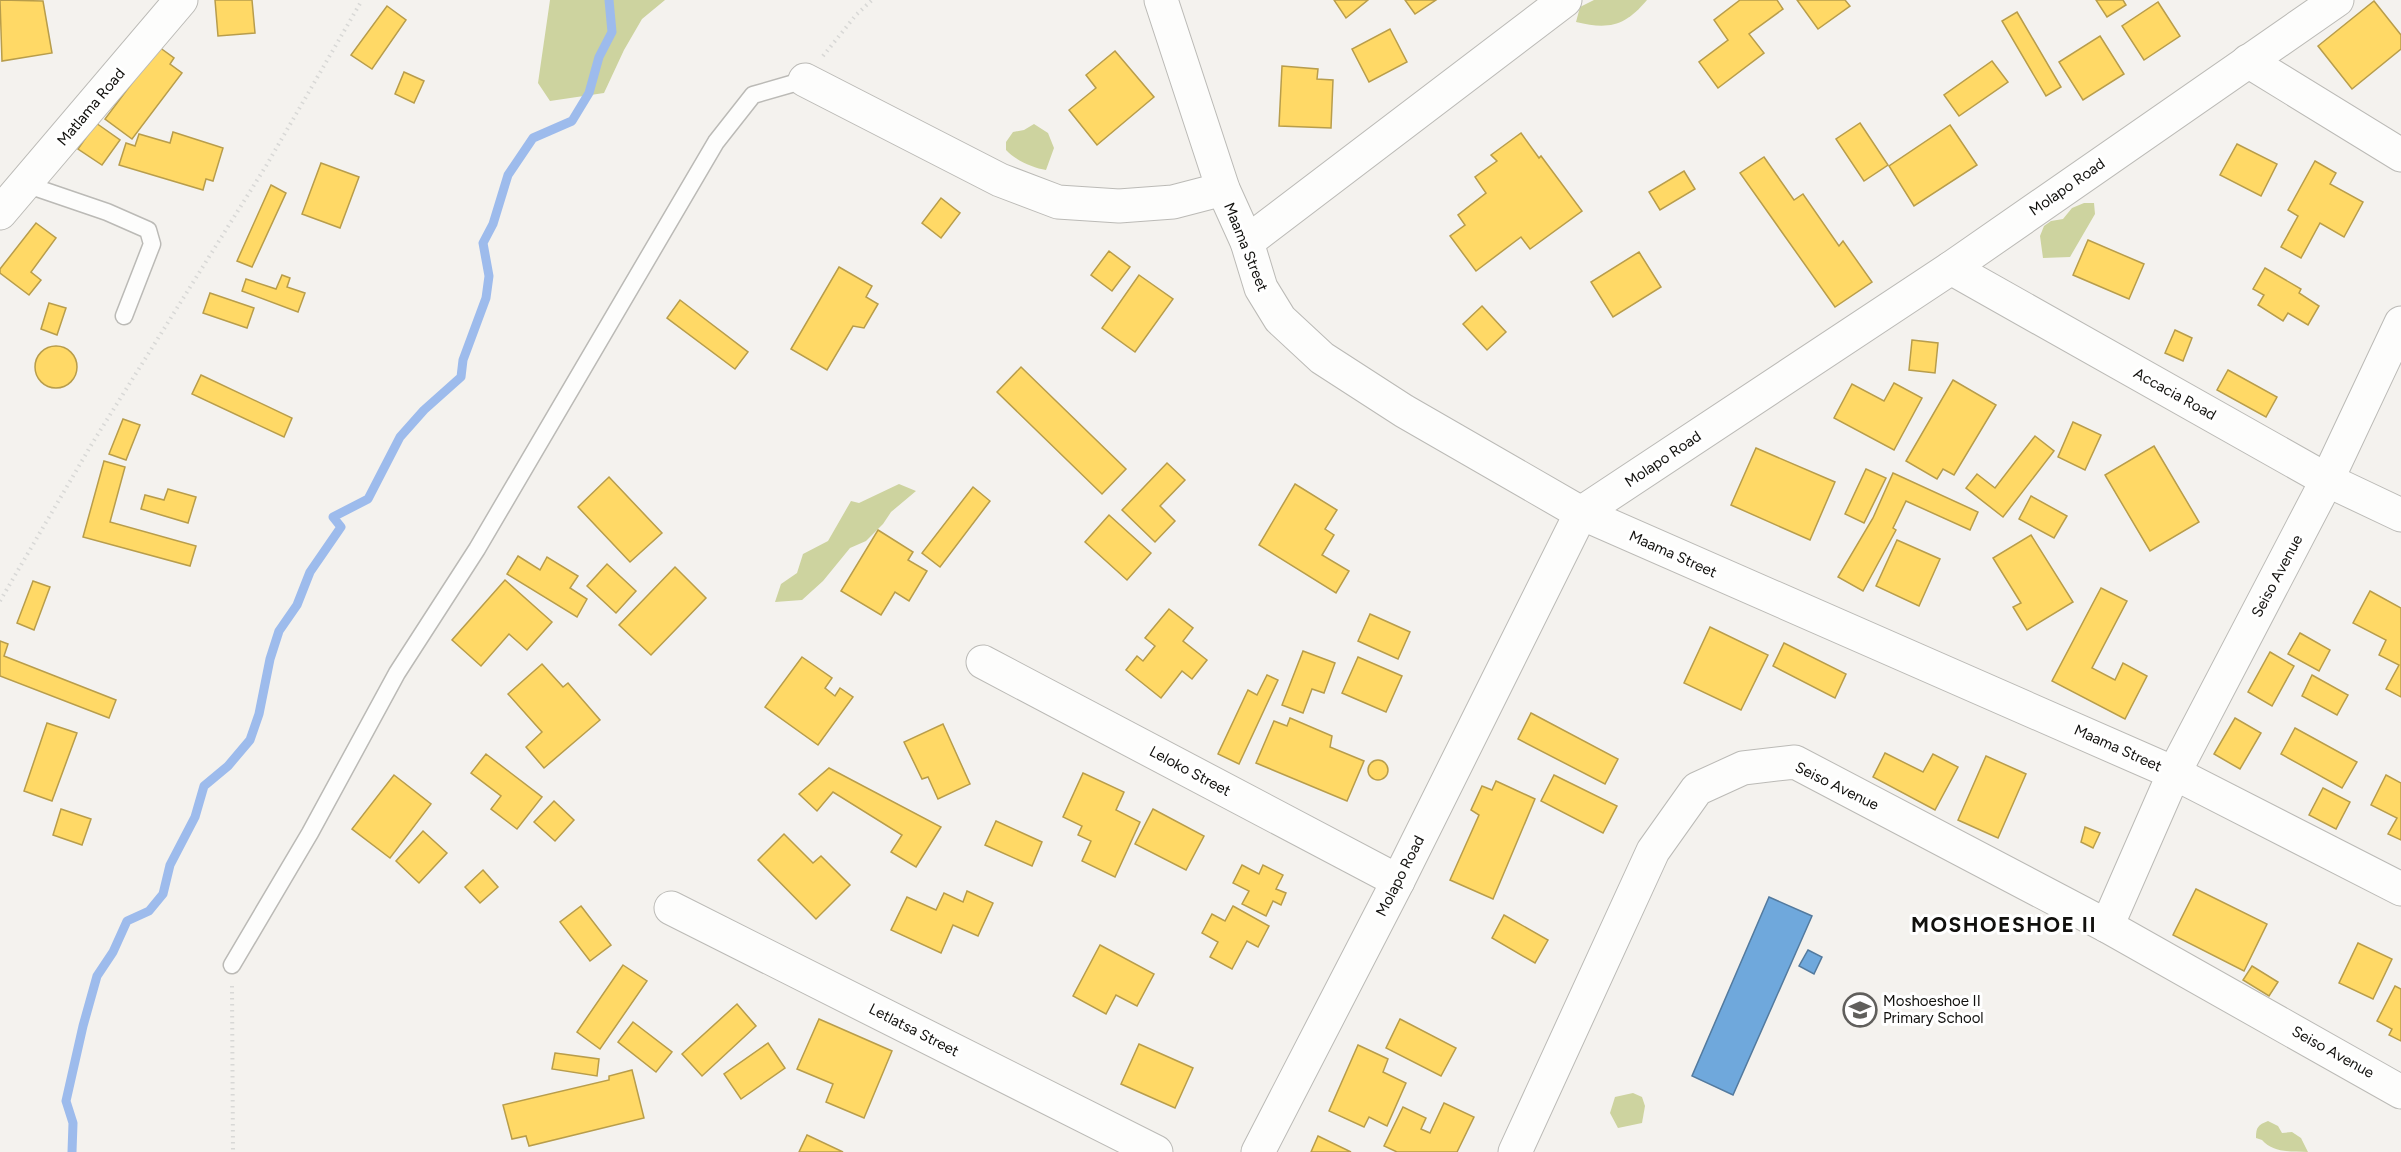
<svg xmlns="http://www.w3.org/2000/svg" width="2401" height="1152" viewBox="0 0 2401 1152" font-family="Figtree,sans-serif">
<rect width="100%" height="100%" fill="#f4f2ee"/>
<g fill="#cdd39f">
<polygon points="550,0 665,0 642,19 624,50 604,93 550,101 538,83"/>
<path d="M 1594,0 L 1647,0 C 1625,26 1609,30 1576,22 L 1580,7 Z"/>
<path d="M 1034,124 L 1048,133 L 1054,148 L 1046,170 C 1033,168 1015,160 1006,150 L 1006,142 L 1013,132 L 1024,130 Z"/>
<polygon points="2084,203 2094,203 2095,214 2070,257 2043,258 2040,236 2044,226 2051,221 2063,219 2072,208"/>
<polygon points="899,484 916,491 891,512 883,524 866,541 850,548 823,581 802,600 775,602 781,584 797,573 803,554 828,541 851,501 859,503"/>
<polygon points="1633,1093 1642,1097 1645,1106 1642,1123 1618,1128 1610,1113 1615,1097"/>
<path d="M 2268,1121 L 2278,1126 L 2282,1133 L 2292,1132 L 2301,1138 L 2308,1152 C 2290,1152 2272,1152 2262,1140 L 2256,1138 C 2256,1127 2258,1125 2268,1121 Z"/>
</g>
<g fill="#ffd966" stroke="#b89d4b" stroke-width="1.5">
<polygon points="0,0 43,1 52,53 2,61"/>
<polygon points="215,0 252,0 255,33 218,36"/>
<polygon points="1334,0 1368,0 1346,18"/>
<polygon points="1405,0 1436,0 1415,14"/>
<polygon points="1740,0 1777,0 1783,9 1749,34 1764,53 1718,88 1699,62 1728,40 1714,20"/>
<polygon points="1797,0 1845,0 1850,6 1818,29"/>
<polygon points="2096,0 2123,0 2126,5 2107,17"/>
<polygon points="2374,1 2401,35 2401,49 2352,89 2318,46"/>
<polygon points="2158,2 2180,36 2144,60 2122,26"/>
<polygon points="387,6 406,20 372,69 351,55"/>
<polygon points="2017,12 2061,87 2046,96 2002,21"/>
<polygon points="1390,29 1407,62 1369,82 1352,49"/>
<polygon points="2100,36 2124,74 2083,100 2059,62"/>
<polygon points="159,47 174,58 170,64 182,73 132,139 105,119"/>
<polygon points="1115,51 1154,97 1097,145 1069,110 1096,88 1086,75"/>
<polygon points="1992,61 2008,82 1959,116 1944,95"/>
<polygon points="1282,66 1318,69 1317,79 1333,80 1331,128 1279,126"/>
<polygon points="404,72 424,81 414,103 395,94"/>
<polygon points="96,123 120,140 102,165 78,149"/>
<polygon points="1860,123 1888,165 1864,181 1836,139"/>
<polygon points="1950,125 1977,165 1914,206 1889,166"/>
<polygon points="173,132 223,148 213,181 206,179 203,190 119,165 126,143 135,146 139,134 170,143"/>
<polygon points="1521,133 1539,158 1541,156 1582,211 1530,249 1521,237 1476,271 1450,236 1465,225 1458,215 1486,193 1475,177 1497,161 1491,155"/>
<polygon points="2237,144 2277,164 2261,196 2220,175"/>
<polygon points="1764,157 1794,200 1803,194 1839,246 1843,241 1872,282 1835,307 1740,173"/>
<polygon points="2315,161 2336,173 2330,184 2363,202 2344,237 2320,223 2301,258 2281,247 2298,216 2288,210"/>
<polygon points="321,163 359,177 340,228 302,214"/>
<polygon points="1684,171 1695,189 1660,210 1649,192"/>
<polygon points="271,185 286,193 252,267 237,261"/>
<polygon points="941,198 960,213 941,238 922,223"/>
<polygon points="36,223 56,238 31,272 41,280 29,295 0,273 0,269"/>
<polygon points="2088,240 2144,264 2129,299 2073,275"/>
<polygon points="1109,251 1130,267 1112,291 1091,275"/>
<polygon points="1639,252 1661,287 1613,317 1591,282"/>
<polygon points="839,267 872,286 866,297 878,304 864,328 853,326 827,370 791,349"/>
<polygon points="2265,268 2301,289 2299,293 2319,306 2308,325 2288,313 2283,321 2258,305 2264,295 2253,289"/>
<polygon points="282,275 290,278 287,287 305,293 298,312 242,291 246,279 276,289"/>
<polygon points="1139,275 1173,299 1135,352 1102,328"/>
<polygon points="210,293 254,308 247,328 203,313"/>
<polygon points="680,300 748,352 735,369 667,318"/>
<polygon points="49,303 66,308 57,335 41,329"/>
<polygon points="1482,306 1506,332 1487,350 1463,324"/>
<polygon points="2175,330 2192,338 2183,361 2165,353"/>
<polygon points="1912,340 1938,343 1935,373 1909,370"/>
<circle cx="56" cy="367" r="21"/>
<polygon points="1021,367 1126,469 1102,494 997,392"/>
<polygon points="2228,370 2277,397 2266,417 2217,390"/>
<polygon points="201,375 292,418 284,437 192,394"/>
<polygon points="1953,380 1996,405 1954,475 1943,469 1937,479 1906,461"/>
<polygon points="1894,383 1922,398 1894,450 1834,418 1852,384 1884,401"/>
<polygon points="123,419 140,425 126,460 109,454"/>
<polygon points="2073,422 2101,435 2085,470 2058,457"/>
<polygon points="2035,436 2054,451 2003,517 1966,488 1977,474 1995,488"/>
<polygon points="2154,446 2199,522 2150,551 2105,475"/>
<polygon points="1756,448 1835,482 1810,540 1731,505"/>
<polygon points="104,461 125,467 110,522 196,546 190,566 83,537"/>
<polygon points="1167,463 1185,480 1160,506 1175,521 1155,542 1122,510"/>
<polygon points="1866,469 1886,478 1864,523 1845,514"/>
<polygon points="1893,473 1978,512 1970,530 1906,501 1893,528 1896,530 1863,591 1838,577 1873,518"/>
<polygon points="609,477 662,533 630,562 578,507"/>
<polygon points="1295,484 1337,510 1325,529 1334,535 1322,555 1349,571 1336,593 1259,545"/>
<polygon points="973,487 990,501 940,567 922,553"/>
<polygon points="168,489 196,497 188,523 141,509 145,495 164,500"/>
<polygon points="2031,496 2067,516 2054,538 2019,519"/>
<polygon points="1109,515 1151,553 1127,580 1085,542"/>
<polygon points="878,530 913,552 908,560 927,571 909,601 895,592 881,615 841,591"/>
<polygon points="2031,535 2073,602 2027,630 2013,607 2021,603 1993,558"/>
<polygon points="1897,540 1940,559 1919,606 1876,586"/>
<polygon points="518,556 540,570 547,557 578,576 570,588 587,599 577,617 507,574"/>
<polygon points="607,564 636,591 616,613 587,586"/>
<polygon points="675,567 706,598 651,655 619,625"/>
<polygon points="505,580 552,622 527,650 509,634 481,666 452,640"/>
<polygon points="33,581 50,587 34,630 17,623"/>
<polygon points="2101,588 2127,601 2092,668 2115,680 2123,663 2147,676 2125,719 2052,681"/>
<polygon points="2370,591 2401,608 2401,697 2386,689 2399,665 2379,655 2386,640 2353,623"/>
<polygon points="1169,609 1193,628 1183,641 1207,660 1192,679 1182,671 1161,698 1126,670 1137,656 1143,661 1155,646 1145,638"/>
<polygon points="1370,614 1410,632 1398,659 1358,641"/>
<polygon points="1710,627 1768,655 1741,710 1684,683"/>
<polygon points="2300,633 2330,650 2319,671 2288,654"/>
<polygon points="0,641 8,644 4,656 116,700 109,718 0,676"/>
<polygon points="1784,643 1846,674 1835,698 1773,666"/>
<polygon points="1303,651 1335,663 1324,693 1312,689 1303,713 1282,705"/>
<polygon points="2270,652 2294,666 2272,706 2248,692"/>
<polygon points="802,657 832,678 825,688 835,696 840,688 853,697 818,745 765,707"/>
<polygon points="1358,657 1402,676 1386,712 1342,693"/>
<polygon points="542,664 563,687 568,683 600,720 544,768 526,747 542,732 508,694"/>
<polygon points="1267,675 1278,680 1239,764 1218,754 1248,690 1257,695"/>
<polygon points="2312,675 2348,695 2337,715 2302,696"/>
<polygon points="1531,713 1618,759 1605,784 1518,739"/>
<polygon points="1290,718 1332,736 1330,747 1364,761 1347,801 1256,763 1274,721 1287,726"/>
<polygon points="2235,718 2261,733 2240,769 2214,754"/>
<polygon points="47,723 77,733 52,801 24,791"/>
<polygon points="943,724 970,784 938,799 928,777 922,779 904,742"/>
<polygon points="2295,728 2357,762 2342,788 2281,754"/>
<polygon points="1885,753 1923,772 1933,754 1958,767 1935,810 1873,777"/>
<polygon points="486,754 542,797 517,829 491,809 501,796 471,773"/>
<polygon points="1986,756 2026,774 1998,838 1958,820"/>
<circle cx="1378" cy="770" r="10"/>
<polygon points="829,768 941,827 916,867 891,852 902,835 833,792 817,811 799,794"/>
<polygon points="1083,773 1124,792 1116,810 1140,822 1115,877 1082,861 1091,841 1078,835 1082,826 1063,817"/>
<polygon points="394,775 431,804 390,858 352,829"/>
<polygon points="1554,775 1617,806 1603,833 1541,801"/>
<polygon points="2386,775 2401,783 2401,840 2388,834 2397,818 2371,805"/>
<polygon points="1496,781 1535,799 1493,899 1450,880 1479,815 1471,810 1482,786 1492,790"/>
<polygon points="2323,788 2350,802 2336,829 2309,815"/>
<polygon points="554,801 574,820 555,841 534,822"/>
<polygon points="61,809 91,819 82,845 53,835"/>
<polygon points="1153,809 1204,836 1186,870 1135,844"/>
<polygon points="996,821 1042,842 1032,866 985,845"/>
<polygon points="2085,827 2100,833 2093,848 2081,842"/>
<polygon points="423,831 447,853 419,883 396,861"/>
<polygon points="784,834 813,863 821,856 850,885 816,919 758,860"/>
<polygon points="1242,865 1259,874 1263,865 1283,875 1276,889 1286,893 1281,905 1273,901 1266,916 1242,904 1249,891 1233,883"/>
<polygon points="483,870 498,887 480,903 465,887"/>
<polygon points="2196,889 2267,924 2244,971 2173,935"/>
<polygon points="967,891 993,903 978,936 953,925 941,953 891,930 907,897 936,910 944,893 963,902"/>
<polygon points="581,906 611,945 590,961 560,922"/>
<polygon points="1233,906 1269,926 1258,947 1247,941 1232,969 1210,957 1218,942 1202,933 1212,914 1225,921"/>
<polygon points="1504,915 1548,940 1535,963 1492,938"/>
<polygon points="2358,943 2392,959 2373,999 2339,983"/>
<polygon points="1100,945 1154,974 1137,1006 1116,995 1106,1014 1073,996"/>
<polygon points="623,965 647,981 600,1049 577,1032"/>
<polygon points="2252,966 2278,982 2269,996 2243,980"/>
<polygon points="2395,986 2401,989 2401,1041 2389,1035 2392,1029 2377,1021"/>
<polygon points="737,1004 756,1026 702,1076 682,1054"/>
<polygon points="819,1019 892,1051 864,1118 826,1102 833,1084 797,1069"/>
<polygon points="1400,1019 1456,1048 1441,1076 1386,1048"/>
<polygon points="633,1022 672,1052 656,1072 618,1042"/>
<polygon points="768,1043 785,1068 741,1099 724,1074"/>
<polygon points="1139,1044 1193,1068 1175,1108 1121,1084"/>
<polygon points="1358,1045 1388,1059 1383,1072 1406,1083 1387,1126 1369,1117 1364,1127 1329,1111"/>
<polygon points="555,1053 599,1059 597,1076 552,1069"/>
<polygon points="632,1070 644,1118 529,1146 526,1136 512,1139 503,1105 609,1080 609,1076"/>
<polygon points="1444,1103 1474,1117 1457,1152 1397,1152 1384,1146 1403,1107 1426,1118 1421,1129 1430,1133"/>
<polygon points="807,1135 843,1152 799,1152"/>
<polygon points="1318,1136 1351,1152 1311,1152"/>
</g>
<g fill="#6fa8dc" stroke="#537a9e" stroke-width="1.5">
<polygon points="1769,897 1812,916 1733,1095 1692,1076"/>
<polygon points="1808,950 1822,957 1814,974 1799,966"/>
</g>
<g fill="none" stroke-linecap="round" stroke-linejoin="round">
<polyline stroke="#9dbbec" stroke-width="9" points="72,1152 73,1123 66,1101 83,1026 97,976 113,952 127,921 149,911 163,894 170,865 195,817 204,786 228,766 250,740 259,714 270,659 279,631 297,605 310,572 341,527 333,517 368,499 400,437 424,410 461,377 463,360 486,298 489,276 483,243 493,224 508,175 533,138 572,121 589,93 599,57 612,32 609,0"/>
<defs>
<g id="service">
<polyline points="25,184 107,212 148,230 152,244 124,316"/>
<polyline points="232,965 310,833 397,673 477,549 716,142 753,95 805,80"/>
</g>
<g id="minor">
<polyline points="1161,0 1223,189 1247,242 1261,288 1280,319 1322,358 1404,411 1581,513 2174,773 2401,889"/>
<polyline points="2248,61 2401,155"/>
<polyline points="805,80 1000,180 1058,202 1119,206 1173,202 1223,189"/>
<polyline points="1247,242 1565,0"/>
<polyline points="1951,268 2327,480 2401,515"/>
<polyline points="983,662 1398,881"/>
<polyline points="671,908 1156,1152"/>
<polyline points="2107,926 2174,773 2327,480 2401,323"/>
<polyline points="1258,1152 1398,881 1581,513 1951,268 2337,0"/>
<polyline points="1515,1152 1653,851 1697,789 1743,768 1795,762 2107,926 2401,1092"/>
</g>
<polyline id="tertiary" points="0,213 181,0"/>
</defs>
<use href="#service" stroke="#bbbab6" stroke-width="19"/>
<use href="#minor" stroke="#bbbab6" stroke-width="35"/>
<use href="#tertiary" stroke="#bbbab6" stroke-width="35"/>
<g stroke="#d8d8d6" stroke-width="4" stroke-dasharray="1.5 4.5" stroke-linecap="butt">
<polyline points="823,56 856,15 872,0"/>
<polyline points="0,601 93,442 266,166 362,0"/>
<polyline points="232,986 233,1152"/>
</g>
<use href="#service" stroke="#fdfdfc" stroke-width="16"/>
<use href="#minor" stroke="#fdfdfc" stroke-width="33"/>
<use href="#tertiary" stroke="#fdfdfc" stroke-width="33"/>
</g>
<defs>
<symbol id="school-ring" viewBox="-11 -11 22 22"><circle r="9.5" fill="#fff" stroke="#605f5c" stroke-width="1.5"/><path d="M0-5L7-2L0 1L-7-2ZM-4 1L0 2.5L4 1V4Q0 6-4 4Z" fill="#605f5c"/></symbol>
</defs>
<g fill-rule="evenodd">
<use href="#school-ring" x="1841" y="991" width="38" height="38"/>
</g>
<g text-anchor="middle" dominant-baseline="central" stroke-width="6" stroke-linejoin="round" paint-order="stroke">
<g font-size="15" fill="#11100d" stroke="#fff">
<text transform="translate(91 107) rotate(-50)">Matlama Road</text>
<text transform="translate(2067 187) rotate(-35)">Molapo Road</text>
<text transform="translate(1246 247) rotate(68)">Maama Street</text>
<text transform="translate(2175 394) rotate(29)">Accacia Road</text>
<text transform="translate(1663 459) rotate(-34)">Molapo Road</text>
<text transform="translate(1673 554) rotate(24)">Maama Street</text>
<text transform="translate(2277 576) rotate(-62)">Seiso Avenue</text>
<text transform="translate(2118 748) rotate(24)">Maama Street</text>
<text transform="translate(1190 771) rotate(28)">Leloko Street</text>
<text transform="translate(1837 786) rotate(26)">Seiso Avenue</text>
<text transform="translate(1400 876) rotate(-63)">Molapo Road</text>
<text transform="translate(914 1030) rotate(27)">Letlatsa Street</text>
<text transform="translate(2333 1052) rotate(29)">Seiso Avenue</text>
</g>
<g font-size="15" fill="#11100d" stroke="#fff" text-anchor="start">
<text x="1883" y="1001">Moshoeshoe II<tspan x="1883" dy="17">Primary School</tspan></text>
</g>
<g font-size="21" font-weight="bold" letter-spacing="1.5" fill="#11100d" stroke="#fff">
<text x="2004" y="924">MOSHOESHOE II</text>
</g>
</g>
</svg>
